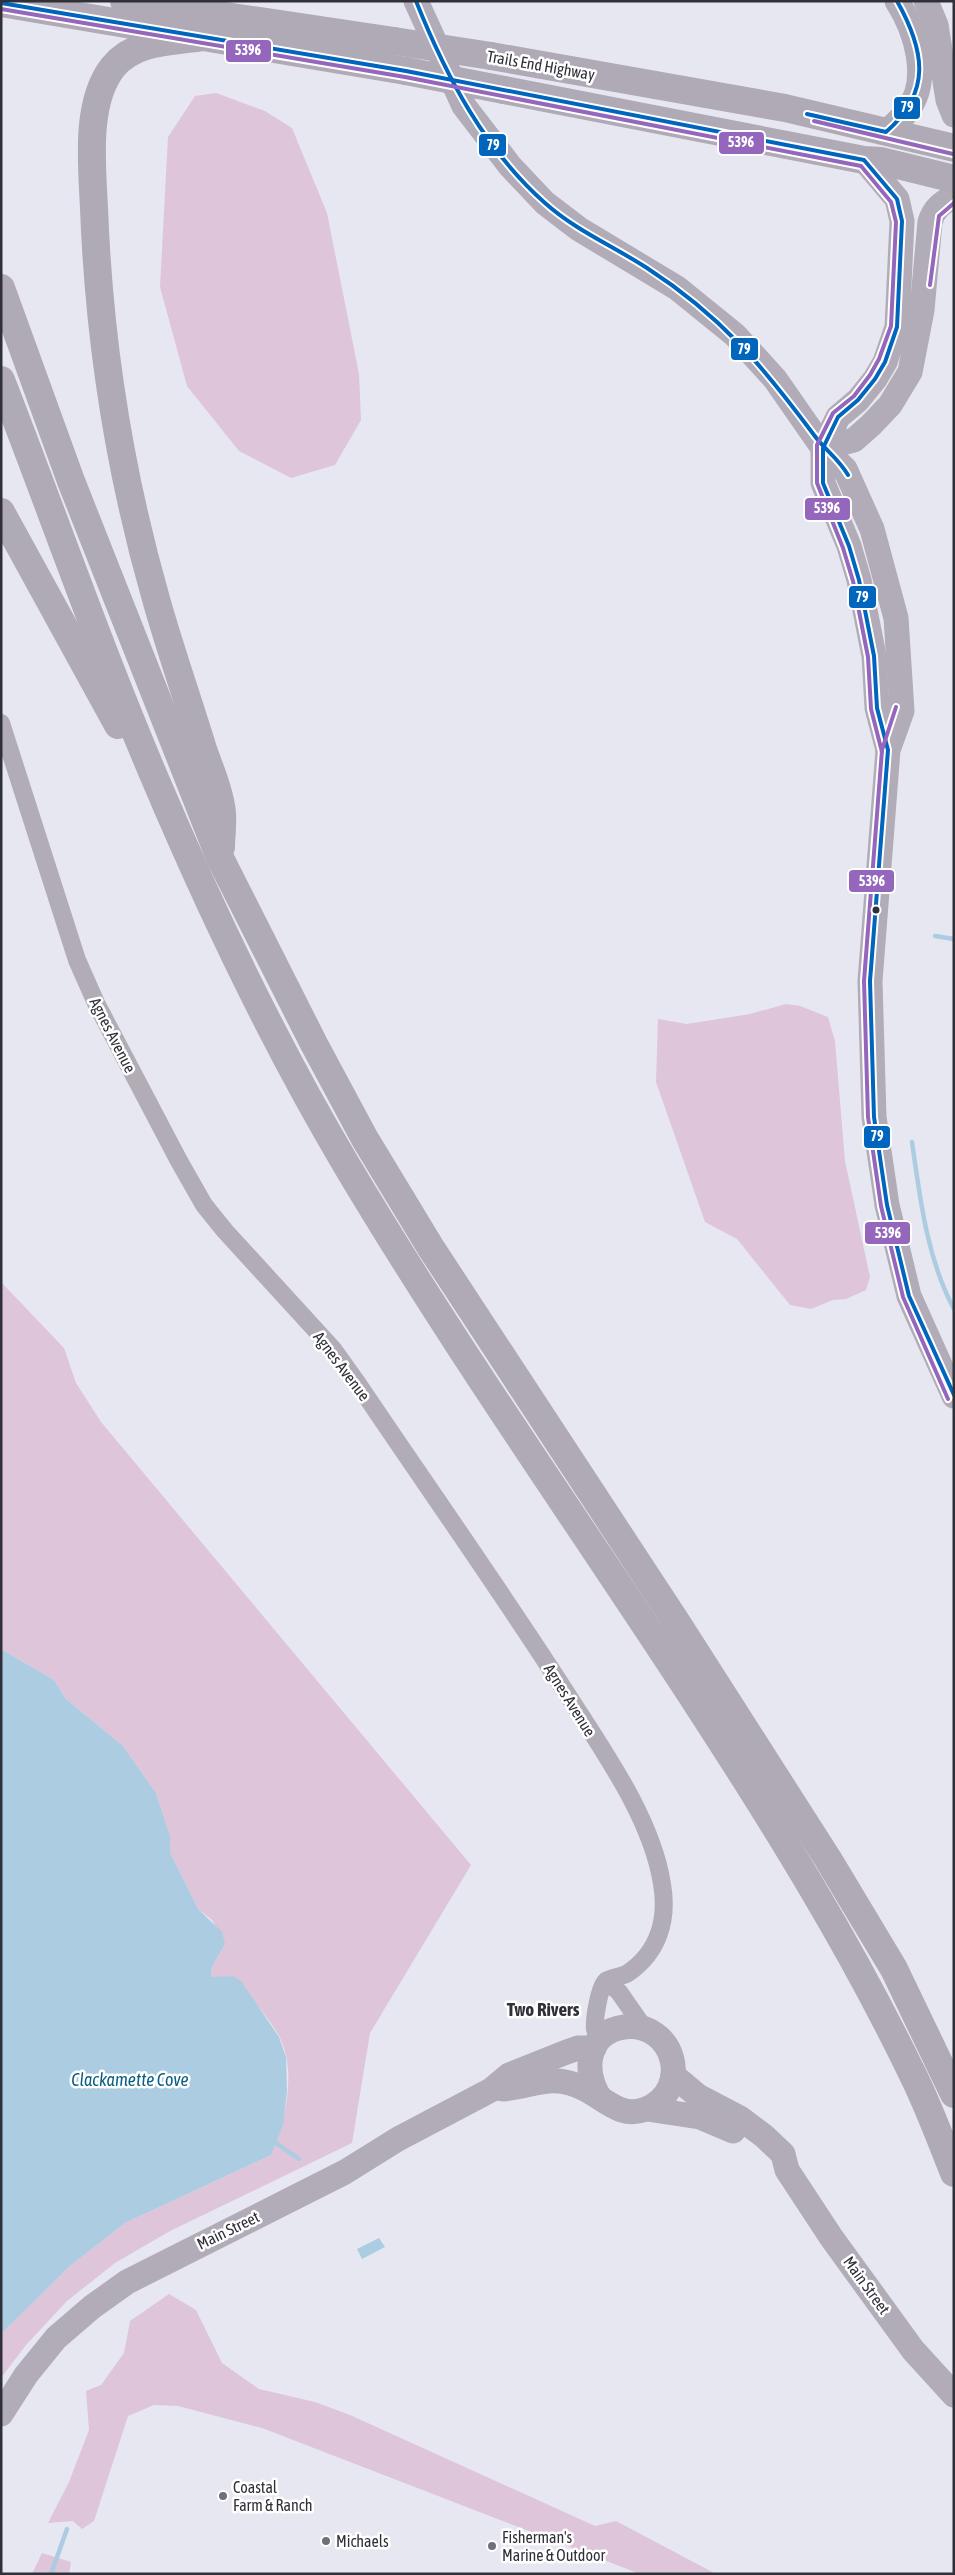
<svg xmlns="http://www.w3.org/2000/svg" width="955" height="2575" viewBox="0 0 955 2575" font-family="'Asap Condensed',sans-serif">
<rect width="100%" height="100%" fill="#e7e7f2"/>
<g fill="#dec5d9">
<polygon points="216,93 265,111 292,128 327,213 359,374 361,420 335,465 291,478 239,451 187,386 160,287 168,137 195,96"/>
<polygon points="786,1004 800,1006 828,1017 835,1041 845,1161 870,1277 866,1290 846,1299 833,1300 811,1309 790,1305 737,1239 705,1222 656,1082 658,1019 687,1024 750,1014"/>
<path d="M 1,1282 L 64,1348 L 76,1383 L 101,1422 L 471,1865 L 370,2033 L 352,2143 L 170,2231 L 115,2263 L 67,2301 L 26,2345 L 1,2378 L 1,2334 L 70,2266 L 125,2223 L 271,2155 C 285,2120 297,2074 280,2038 C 270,2018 247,1995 233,1976 L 211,1978 L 212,1967 L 225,1944 L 212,1920 L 198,1909 L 170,1852 L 170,1835 L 156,1793 L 123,1746 L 66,1699 L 54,1680 L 1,1649 Z"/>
<polygon points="169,2294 196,2310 222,2363 259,2389 315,2402 350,2415 595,2526 616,2521 716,2574 640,2574 262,2428 178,2406 154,2405 128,2416 94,2521 82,2529 73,2521 48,2523 69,2482 89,2430 86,2391 101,2385 124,2353 130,2321"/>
<polygon points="42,2553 71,2562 69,2574 32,2574"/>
</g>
<g fill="#accce2">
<polygon points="1,1649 54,1680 66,1699 123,1746 156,1793 170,1835 170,1852 198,1909 222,1932 225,1944 212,1967 211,1977 233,1976 241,1981 279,2037 286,2057 287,2091 283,2125 271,2155 125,2223 70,2266 1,2334"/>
<polygon points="379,2238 385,2247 362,2259 357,2249"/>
</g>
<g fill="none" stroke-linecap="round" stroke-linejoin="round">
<g stroke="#accce2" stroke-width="4.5">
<polyline points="935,936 954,939"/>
<path d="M 912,1142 C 920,1198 927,1259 954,1309"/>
<polyline points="276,2143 299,2159"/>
<polyline points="51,2574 67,2529"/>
</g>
<g stroke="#b2acb7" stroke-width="18">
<path d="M 1,723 L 77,960 L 96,1003 L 179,1161 L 204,1205 L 225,1231 L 333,1349 L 358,1384 C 428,1488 501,1591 569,1697 C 604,1752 652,1819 662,1884 C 668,1919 659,1952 628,1973 C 622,1977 612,1977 606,1981 C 599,1987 594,2020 595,2029 C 596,2033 598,2037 600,2040"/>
<polyline points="606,1981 619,1992 644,2028"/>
</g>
<g stroke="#b1acb7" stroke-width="25">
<polyline points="416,1 464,106 510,166 545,203 579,229 677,288 735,335 775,379 823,448 845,469 872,529 896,618 902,711 888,750 870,981 874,1117 887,1205 909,1296 954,1396"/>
<polyline points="926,1 936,25 948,100 954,115"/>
<path d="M 886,132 C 894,125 902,119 908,110 C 931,79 916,31 897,1"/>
<polyline points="864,160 897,199 902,221 897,327 885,362 875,379 858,400 838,417 823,448 823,483 849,546 859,580 874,656 877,708 888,750"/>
<path d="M 823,448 L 854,440 L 871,425 L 890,405 L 910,372 L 922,310 L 930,222 C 934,208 942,203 954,196"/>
<polyline points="673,2075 698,2096 740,2118 764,2136 783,2154 787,2170 831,2237 913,2350 954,2395"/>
<path d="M 503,2089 C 535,2086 551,2072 585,2089 C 605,2099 621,2119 646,2109 C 693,2090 675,2021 624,2027 C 587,2032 582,2071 600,2098"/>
<polyline points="647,2109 700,2117 733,2131"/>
<polyline points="1,2414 26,2375 56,2338 92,2307 127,2282 345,2172 398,2139 491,2090 509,2075 564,2053 578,2048 594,2048"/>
</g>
<g stroke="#b0a9b6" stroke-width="28">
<polyline points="124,1 394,41"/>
<polyline points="1,3 406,71"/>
<path d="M 204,37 C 172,42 135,40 113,67 C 85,102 92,165 94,208 C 99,342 119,470 156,599 C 170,649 187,697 202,746 C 208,765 218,786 221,806 C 224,819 221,834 221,847"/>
<polyline points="491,56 785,108 954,148"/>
<polyline points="504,90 864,160 881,161 954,179"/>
<polyline points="1,288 71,481 220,858 314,1044 365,1139 431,1248 677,1623 828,1859 894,1969 954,2094"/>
<path d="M 1,380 C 53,514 100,650 156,781 C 212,913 274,1043 347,1166 C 457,1351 582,1527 699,1707 C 775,1824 849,1943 910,2069 C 927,2102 940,2138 954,2173"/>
<polyline points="1,512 118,725"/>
</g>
<g stroke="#b0a9b6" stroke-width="28">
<polyline points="394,41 491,56"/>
<polyline points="406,71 504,90"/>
</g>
<defs>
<g id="bus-1">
<path d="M 416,1 C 446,76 484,149 545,203 C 575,230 613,246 647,268 C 721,316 762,365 814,435 C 824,449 839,459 848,475"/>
<polyline points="1,3 406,71 864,160 897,199 902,221 897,327 885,362 875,379 858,400 838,417 823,448 823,483 849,546 859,580 874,656 877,708 888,750 870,981 874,1117 887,1205 909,1296 954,1395"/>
<path d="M 807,114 L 886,132 C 932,92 925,51 897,1"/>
</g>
<g id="bus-2">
<polyline points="1,9 405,77 861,166 891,202 896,222 891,326 879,359 870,375 854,396 833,413 817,445 817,483 843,548 853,581 868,657 871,709 882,752"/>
<polyline points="814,121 953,154"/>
<polyline points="930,285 939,216 954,203"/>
<polyline points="896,707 882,750 864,981 868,1117 881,1206 903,1297 948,1399"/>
</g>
</defs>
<use href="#bus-1" stroke="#fff" stroke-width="8"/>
<use href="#bus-2" stroke="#fff" stroke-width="8"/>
<use href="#bus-1" stroke="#0065bd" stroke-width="4"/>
<use href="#bus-2" stroke="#9467bd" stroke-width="4"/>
</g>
<circle fill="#303038" stroke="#fff" stroke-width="2" cx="876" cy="910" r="4.5"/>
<g fill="#707079" stroke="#fff" stroke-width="2">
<circle cx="223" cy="2496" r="5"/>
<circle cx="326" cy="2541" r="5"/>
<circle cx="492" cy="2546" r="5"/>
</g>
<g text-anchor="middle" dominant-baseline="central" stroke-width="5" stroke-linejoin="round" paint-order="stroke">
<g font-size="16" fill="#303038" stroke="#fff">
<text transform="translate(541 65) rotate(10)">Trails End Highway</text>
<text transform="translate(113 1035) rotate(63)">Agnes Avenue</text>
<text transform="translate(342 1366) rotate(53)">Agnes Avenue</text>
<text transform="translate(570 1700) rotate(58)">Agnes Avenue</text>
<text transform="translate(228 2230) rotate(-26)">Main Street</text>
<text transform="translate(867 2285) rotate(54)">Main Street</text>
</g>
<g font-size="16" fill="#303038" stroke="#fff" text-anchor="start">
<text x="233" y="2487">Coastal<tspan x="233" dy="18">Farm &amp; Ranch</tspan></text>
<text x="502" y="2537">Fisherman's<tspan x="502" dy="18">Marine &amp; Outdoor</tspan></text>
<text x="336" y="2541">Michaels</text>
</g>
<g font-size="18" font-style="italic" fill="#085e81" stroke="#fff">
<text x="130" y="2079">Clackamette Cove</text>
</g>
<g font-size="19" font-weight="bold" fill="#303038" stroke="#fff">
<text x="543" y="2009">Two Rivers</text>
</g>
</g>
<g stroke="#fff" stroke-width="2">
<rect x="225" y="39" width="47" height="24" rx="5" fill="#9467bd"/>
<rect x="893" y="96" width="28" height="24" rx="5" fill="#0065bd"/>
<rect x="718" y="131" width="47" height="24" rx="5" fill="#9467bd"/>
<rect x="478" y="133" width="29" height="24" rx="5" fill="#0065bd"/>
<rect x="730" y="337" width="29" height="24" rx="5" fill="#0065bd"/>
<rect x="804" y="497" width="47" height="24" rx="5" fill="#9467bd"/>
<rect x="848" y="585" width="29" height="24" rx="5" fill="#0065bd"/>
<rect x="848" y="869" width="47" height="24" rx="5" fill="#9467bd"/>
<rect x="863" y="1125" width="28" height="24" rx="5" fill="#0065bd"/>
<rect x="864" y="1221" width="47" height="24" rx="5" fill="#9467bd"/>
</g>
<g font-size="14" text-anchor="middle" font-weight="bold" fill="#fff">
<text x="248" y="55">5396</text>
<text x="907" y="112">79</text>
<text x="741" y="147">5396</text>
<text x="493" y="150">79</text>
<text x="744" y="354">79</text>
<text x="827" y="513">5396</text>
<text x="862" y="602">79</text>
<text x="872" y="886">5396</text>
<text x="877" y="1141">79</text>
<text x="888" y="1238">5396</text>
</g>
<rect width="955" height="2575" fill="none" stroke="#303038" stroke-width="5"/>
</svg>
